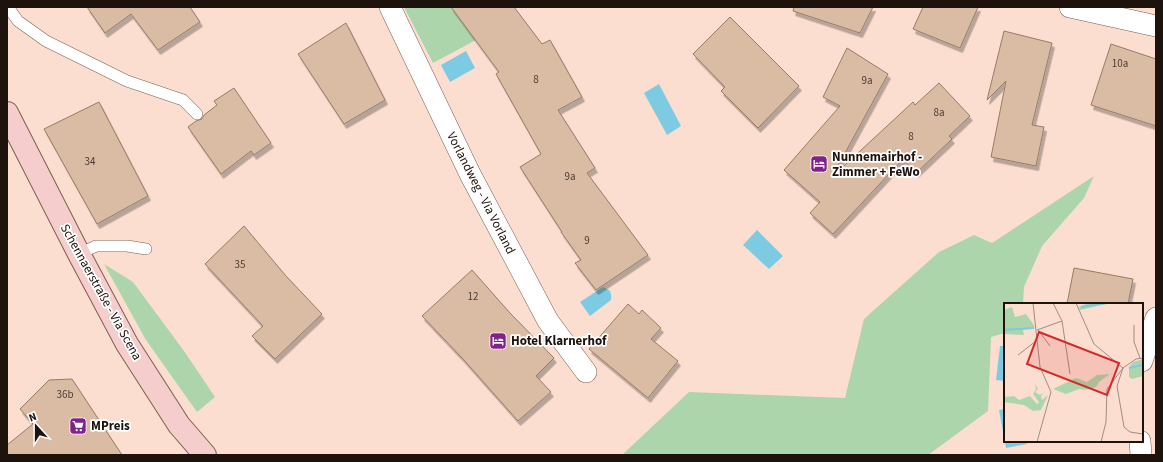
<svg xmlns="http://www.w3.org/2000/svg" width="1163" height="462" viewBox="0 0 1163 462" font-family="'Source Sans 3',sans-serif">
<defs>
<filter id="shadow"><feDropShadow dx="2.5" dy="4.5" stdDeviation="0" flood-color="#0004"/></filter>
</defs>
<rect width="100%" height="100%" fill="#fbded0"/>
<g fill="#acd5ab">
<polygon points="404,7 451,7 476,40 433,63"/>
<polygon points="1094,176 1084,198 1042,246 1024,287 1023,304 1005,304 1005,333 991,337 988,411 928,455 622,455 689,392 845,398 864,319 939,252 974,235 992,243"/>
<polygon points="104,264 133,282 184,351 215,397 197,412 146,340"/>
</g>
<g fill="#7dcbe2">
<polygon points="466,51 475,68 450,82 441,65"/>
<polygon points="659,84 681,126 667,135 644,93"/>
<polygon points="757,230 783,256 769,269 743,245"/>
<path d="M 603,287 C 610,290 612,292 611,300 L 590,316 L 580,302 Z"/>
<polygon points="1000,346 1005,346 1005,381 996,380"/>
<polygon points="1005,409 1005,441 1026,441 1027,444 1006,448 999,410"/>
</g>
<g fill="#dabca5" stroke="#977b65" filter="url(#shadow)">
<polygon points="87,7 190,7 200,22 158,50 131,14 105,33"/>
<polygon points="451,7 514,7 542,44 550,40 582,97 558,110 595,168 587,173 648,255 596,290 575,263 581,260 561,232 562,232 520,167 541,154 496,74 499,72"/>
<polygon points="794,7 873,7 860,33 793,11"/>
<polygon points="923,7 978,7 960,48 913,29"/>
<polygon points="730,17 799,86 758,128 721,91 725,87 693,54"/>
<polygon points="346,23 385,100 344,124 298,54"/>
<polygon points="1004,31 1052,43 1032,125 1044,127 1036,166 991,157 1006,81 987,100"/>
<polygon points="1111,44 1156,59 1156,126 1091,105"/>
<polygon points="847,48 888,74 832,177 913,102 915,105 939,83 970,116 949,136 952,139 916,173 903,159 833,234 810,213 820,202 784,170 840,106 823,97"/>
<polygon points="234,88 271,143 254,155 251,151 221,174 188,127 196,121 202,119 204,115 217,105 214,101"/>
<polygon points="99,102 148,196 97,224 44,129"/>
<polygon points="244,226 286,276 322,314 275,359 252,336 263,326 205,264"/>
<polygon points="1074,268 1133,279 1128,304 1067,304"/>
<polygon points="472,270 510,313 554,358 536,376 551,392 518,421 463,359 422,316"/>
<polygon points="628,304 639,314 642,310 661,328 651,339 678,361 648,398 589,349"/>
<polygon points="72,379 122,455 7,455 7,445 33,424 20,409 49,380"/>
</g>
<g fill="none" stroke-linecap="round" stroke-linejoin="round">
<defs>
<g id="lane">
<polyline points="8,7 18,21 46,41 127,81 183,100 197,114"/>
<polyline points="79,254 96,246 127,246 146,249"/>
</g>
<g id="street">
<polyline points="390,7 470,174 548,321 586,372"/>
<polyline points="1070,7 1156,26"/>
<polyline points="1142,361 1156,318"/>
<polyline points="1140,441 1141,455"/>
</g>
<polyline id="secondary" points="7,113 79,254 127,344 179,425 205,455"/>
</defs>
<use href="#lane" stroke="#7d5e4f" stroke-width="12"/>
<use href="#street" stroke="#7d5e4f" stroke-width="22"/>
<use href="#secondary" stroke="#7d5e4f" stroke-width="24"/>
<use href="#lane" stroke="#fff" stroke-width="11"/>
<use href="#street" stroke="#fff" stroke-width="21"/>
<use href="#secondary" stroke="#f5cdcc" stroke-width="22"/>
</g>
<defs>
<symbol id="hotel-square" viewBox="-11 -11 22 22"><rect x="-9" y="-9" width="18" height="18" rx="4" fill="#83218b" stroke="#fff"/><path d="M-6-4.5h1.5V1H6V5H4.5V3h-9V5H-6ZM-4 0a1.8 1.8 0 1 1 3.6 0ZM.5 0V-2.5h3Q6-2.5 6 0Z" fill="#fff"/></symbol>
<symbol id="supermarket-square" viewBox="-11 -11 22 22"><rect x="-9" y="-9" width="18" height="18" rx="4" fill="#83218b" stroke="#fff"/><path d="M-6-5.5h2.5l.6 2H6L4.5 2H-2.5L-4.4-4H-6ZM-1.5 3.2a1.3 1.3 0 1 0 .1 0ZM3 3.2a1.3 1.3 0 1 0 .1 0Z" fill="#fff"/></symbol>
</defs>
<g fill-rule="evenodd">
<use href="#hotel-square" x="809" y="154" width="20" height="20"/>
<use href="#hotel-square" x="488" y="331" width="20" height="20"/>
<use href="#supermarket-square" x="68" y="416" width="20" height="20"/>
</g>
<g text-anchor="middle" dominant-baseline="central" stroke-width="3.5" stroke-linejoin="round" paint-order="stroke">
<g font-size="11" fill="#4d3c32">
<text x="1120" y="63">10a</text>
<text x="536" y="79">8</text>
<text x="867" y="80">9a</text>
<text x="939" y="112">8a</text>
<text x="911" y="136">8</text>
<text x="90" y="161">34</text>
<text x="570" y="176">9a</text>
<text x="587" y="240">9</text>
<text x="240" y="264">35</text>
<text x="473" y="296">12</text>
<text x="65" y="394">36b</text>
</g>
<g font-size="13" font-weight="bold" fill="#1e120c" stroke="#fff" text-anchor="start">
<text x="832" y="157">Nunnemairhof -<tspan x="832" dy="15">Zimmer + FeWo</tspan></text>
<text x="511" y="341">Hotel Klarnerhof</text>
<text x="91" y="426">MPreis</text>
</g>
<g font-size="13" fill="#1e120c" stroke="#fff">
<text transform="translate(481 193) rotate(63)">Vorlandweg - Via Vorland</text>
<text transform="translate(101 292) rotate(61)">Schennaerstraße - Via Scena</text>
</g>
</g>
<g transform="translate(1004 303)">
<rect width="139" height="139" fill="#fbded0"/>
<path d="M 106,0 L 76,7 L 75,4 L 82,1 ZM 8,4 L 11,14 L 22,11 L 31,24 L 19,27 L 20,32 L 0,31 L 0,7 ZM 139,56 L 139,73 L 128,76 L 125,74 L 125,65 L 132,63 L 125,64 L 129,59 ZM 106,71 L 95,79 L 92,84 L 82,87 L 75,86 L 62,91 L 49,86 L 72,75 L 83,79 L 93,72 ZM 31,81 L 34,86 L 31,89 L 36,92 L 40,90 L 37,93 L 38,97 L 44,92 L 37,107 L 29,108 L 20,102 L 0,99 L 0,94 L 10,93 L 15,97 L 26,93 L 33,101 L 35,99 L 29,91 L 32,86 Z" fill="#acd5ab"/>
<path fill="none" stroke="#7dcbe2" stroke-width="2" d="M 77,4 L 103,0M 0,27 L 30,25M 125,65 L 138,62"/>
<path fill="none" stroke="#a38c82" stroke-width="1" d="M 29,0 L 36,64 L 47,89 L 33,139M 72,0 L 90,41 L 119,65 L 113,83 L 120,124 L 126,129 L 139,131M 58,18 L 66,71M 130,22 L 130,39 L 136,55M 33,27 L 58,18 L 49,0M 34,27 L 46,43M 14,52 L 32,38M 97,139 L 102,119 L 103,86 L 119,65 L 132,56 L 139,55"/>
<path fill="#d62828" fill-opacity="0.15" stroke="#d62828" stroke-width="2" d="M 35,29 L 115,60 L 103,92 L 23,61 Z"/>
<rect width="139" height="139" fill="none" stroke="#1e120c" stroke-width="2"/>
</g>
<rect width="1163" height="462" fill="none" stroke="#1e120c" stroke-width="16"/>
<g transform="translate(36 426) rotate(339)" stroke="#ffffff" stroke-width="3" paint-order="stroke">
<path d="M0-3L7 15L0 10L-7 15Z" fill="#1e120c"/>
<text y="-6" font-size="11" font-weight="bold" text-anchor="middle" fill="#1e120c">N</text>
</g>
</svg>
